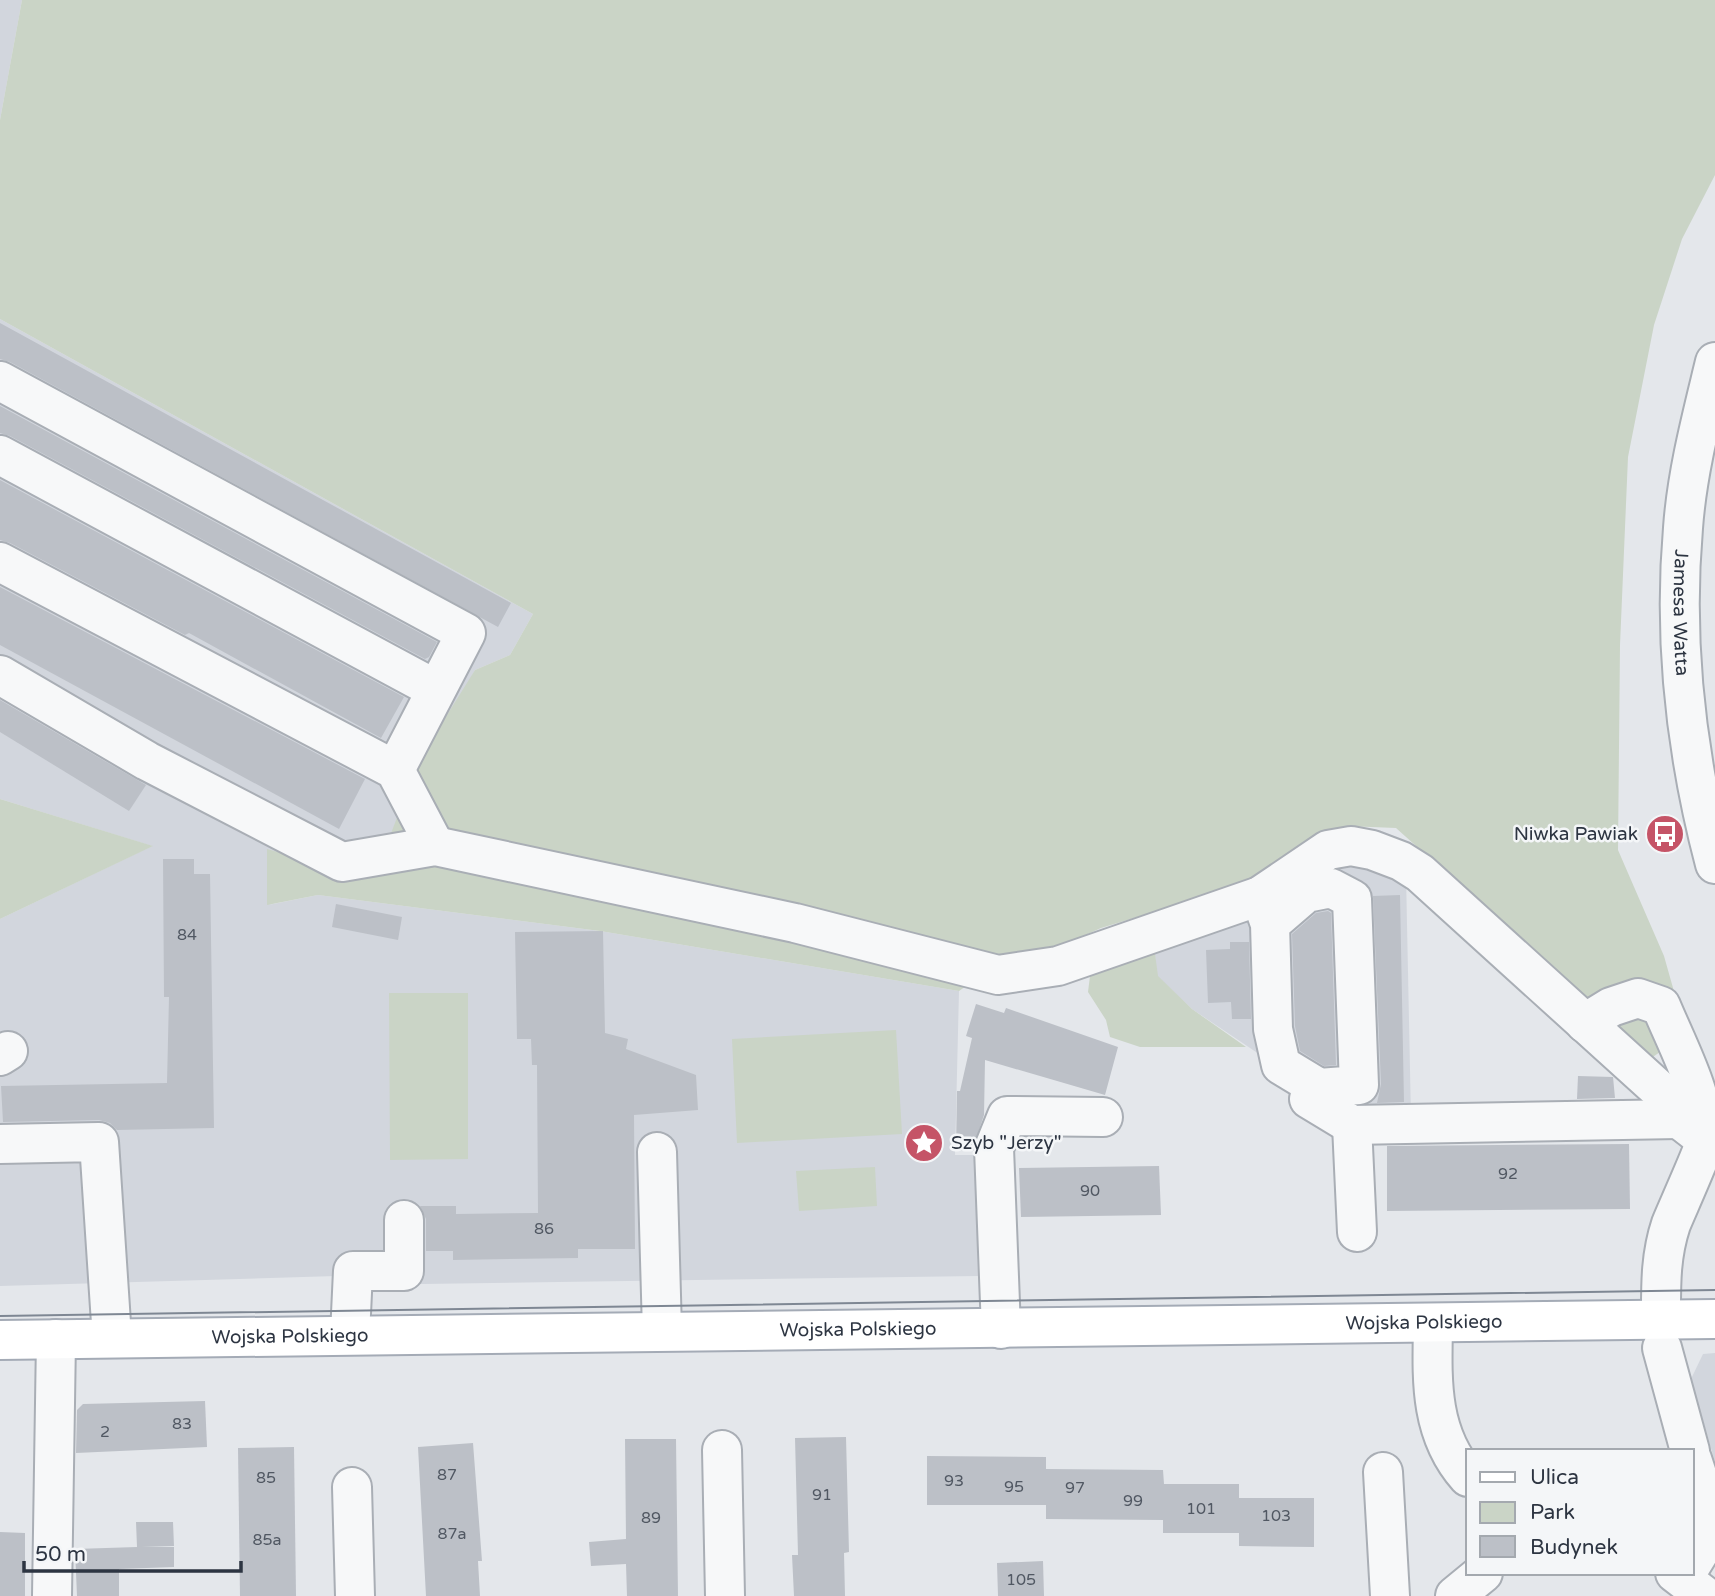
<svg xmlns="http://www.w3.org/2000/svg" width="1715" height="1596" viewBox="0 0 1715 1596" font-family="'Varela Round',sans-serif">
<rect width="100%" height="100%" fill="#e4e7eb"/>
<g fill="#d2d6dd">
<polygon points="0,0 22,0 0,120"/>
<polygon points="0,319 533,614 510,655 475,670 377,871 268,905 318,895 600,931 959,991 955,1155 975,1155 978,1276 352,1285 336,1276 0,1286 0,919 152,846 0,799"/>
<polygon points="1327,860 1406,875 1411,1118 1356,1119 1192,1009 1157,976 1154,946"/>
<polygon points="1715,1353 1715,1462 1691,1379 1703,1354"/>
</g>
<g fill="#cad4c6">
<polygon points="22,0 1715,0 1715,175 1682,239 1654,325 1628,457 1620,645 1618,850 1664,956 1686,1034 1647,1061 1561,976 1396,828 1346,826 1290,854 1239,886 1101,928 1043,954 999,963 959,991 600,931 318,895 267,905 267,849 341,870 377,870 419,760 475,670 510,655 533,614 0,319 0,120"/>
<polygon points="0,799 153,846 0,919"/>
<polygon points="1154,946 1158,976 1192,1009 1246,1047 1140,1047 1110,1037 1106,1020 1088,992 1091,968"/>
<polygon points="389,993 468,993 468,1159 390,1160"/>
<polygon points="896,1030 902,1134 737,1143 732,1039"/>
<polygon points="875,1167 877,1206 799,1211 796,1171"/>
</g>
<g fill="#bcc0c7">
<polygon points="0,323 511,603 498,627 10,362 0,359"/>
<polygon points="0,406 437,642 429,657 425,659 10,436 0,433"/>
<polygon points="0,480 404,697 381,738 189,633 185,635 10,543 0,540"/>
<polygon points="0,587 365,779 339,829 0,645"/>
<polygon points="0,700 146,785 129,811 0,732"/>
<polygon points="163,859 194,859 194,874 210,874 214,1128 117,1130 110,1123 99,1120 3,1122 1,1086 167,1083 169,997 164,997"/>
<polygon points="1400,895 1404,1102 1377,1103 1381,1084 1373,896"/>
<polygon points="336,904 402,917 398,940 332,927"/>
<polygon points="1328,911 1331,913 1336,1065 1324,1066 1300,1051 1295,1026 1292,934 1316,913"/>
<polygon points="603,931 605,1033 628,1039 626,1049 696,1075 698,1110 634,1115 635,1249 578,1249 578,1258 453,1260 453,1251 426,1251 426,1219 420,1206 456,1206 456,1214 538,1213 537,1065 532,1065 531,1039 517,1039 515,932"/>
<polygon points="1230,942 1249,942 1251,1019 1232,1019 1231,1002 1208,1003 1206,950 1230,949"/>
<polygon points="976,1004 1004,1013 1006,1008 1118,1047 1105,1095 985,1060 984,1115 972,1151 956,1150 957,1091 960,1091 972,1038 966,1036"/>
<polygon points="1578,1076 1613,1077 1615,1098 1577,1099"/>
<polygon points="1629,1144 1630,1209 1387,1211 1387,1146"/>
<polygon points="1159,1166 1161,1215 1021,1217 1019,1168"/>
<polygon points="205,1401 207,1447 76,1453 77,1410 83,1404"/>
<polygon points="846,1437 849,1552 844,1553 845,1596 794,1596 792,1555 798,1555 795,1438"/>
<polygon points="625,1439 676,1439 678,1596 627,1596 626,1564 591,1566 589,1542 626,1539"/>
<polygon points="473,1443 482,1561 478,1561 480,1596 426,1596 418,1447"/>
<polygon points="294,1447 296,1596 240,1596 238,1448"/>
<polygon points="927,1456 1046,1457 1046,1469 1163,1470 1164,1484 1239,1484 1239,1498 1314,1498 1314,1547 1239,1546 1239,1533 1163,1533 1163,1520 1046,1519 1046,1505 927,1505"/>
<polygon points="136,1522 173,1522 174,1546 142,1547 174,1547 174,1567 119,1569 119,1596 77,1596 75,1549 137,1547"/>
<polygon points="0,1532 25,1533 25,1596 0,1596"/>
<polygon points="1043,1561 1044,1596 998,1596 997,1563"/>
</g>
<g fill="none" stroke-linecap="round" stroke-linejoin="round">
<defs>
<g id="minor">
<path id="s1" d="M 1715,362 C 1702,416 1687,472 1683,528 C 1673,643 1686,754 1715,864"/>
<polyline points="0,381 466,633 395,770"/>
<polyline points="0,455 435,689"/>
<polyline points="0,562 395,770 435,846"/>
<polyline points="0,675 147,761 342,862 435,846 795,923 998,975 1058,966 1260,896 1328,850 1351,846 1372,850 1401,861 1420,873 1676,1105 1679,1119 1715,1147"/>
<polyline points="1260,896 1270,924 1273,1029 1281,1065 1319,1088 1359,1085 1352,899 1331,888 1306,893 1270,924"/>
<path d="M 1585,1023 L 1611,1007 L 1638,998 L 1661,1006 C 1678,1047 1704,1094 1705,1139 C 1705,1148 1677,1209 1671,1224 C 1660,1257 1661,1287 1661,1321"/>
<polyline points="0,1056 8,1051"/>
<polyline points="1309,1099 1352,1125 1679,1119"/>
<polyline points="1352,1125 1357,1232"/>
<polyline points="0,1144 99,1142 112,1338"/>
<polyline points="657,1152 662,1331"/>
<path d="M 1433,1325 C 1432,1379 1429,1433 1468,1477"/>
<polyline points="1001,1329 994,1148 1007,1116 1103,1117"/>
<polyline points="350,1335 353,1271 404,1271 404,1220"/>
<polyline points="1662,1348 1690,1451"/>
<polyline points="722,1450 725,1596"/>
<polyline points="1692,1459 1714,1527"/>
<polyline points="1383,1472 1390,1596"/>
<polyline points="352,1487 355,1596"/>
<polyline points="1692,1564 1715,1526"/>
<polyline points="1675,1573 1705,1596"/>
<polyline points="52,1596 56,1339"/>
<polyline points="1455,1596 1483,1573"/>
</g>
<g id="major">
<path id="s2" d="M 0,1340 L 1715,1319"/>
</g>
</defs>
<use href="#minor" stroke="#a9aeb5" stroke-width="42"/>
<use href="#major" stroke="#a4abb6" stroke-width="42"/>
<use href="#minor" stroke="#f7f8f9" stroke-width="38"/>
<use href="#major" stroke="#fff" stroke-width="38"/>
<polyline stroke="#7e8793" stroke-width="2" points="0,1316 1715,1290"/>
</g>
<defs>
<symbol id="bus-disc" viewBox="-11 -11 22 22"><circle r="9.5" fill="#c55467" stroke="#f4f6f8"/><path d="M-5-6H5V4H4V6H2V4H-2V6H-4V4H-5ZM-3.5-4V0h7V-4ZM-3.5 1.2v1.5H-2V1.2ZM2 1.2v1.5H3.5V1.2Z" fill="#fff"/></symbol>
<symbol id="sight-disc" viewBox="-11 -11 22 22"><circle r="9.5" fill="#c55467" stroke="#f4f6f8"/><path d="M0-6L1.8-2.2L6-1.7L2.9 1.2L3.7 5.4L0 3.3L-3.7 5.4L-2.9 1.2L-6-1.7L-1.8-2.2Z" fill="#fff"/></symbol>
</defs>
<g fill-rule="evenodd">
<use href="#bus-disc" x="1643" y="812" width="44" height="44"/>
<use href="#sight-disc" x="902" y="1121" width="44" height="44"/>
</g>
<g text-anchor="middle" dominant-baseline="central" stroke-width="5" stroke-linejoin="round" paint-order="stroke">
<g font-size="16" fill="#515863">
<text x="187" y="935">84</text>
<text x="1508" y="1174">92</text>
<text x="1090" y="1191">90</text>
<text x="544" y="1229">86</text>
<text x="182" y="1424">83</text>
<text x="105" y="1432">2</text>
<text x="447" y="1475">87</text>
<text x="266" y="1478">85</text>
<text x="954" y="1481">93</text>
<text x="1014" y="1487">95</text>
<text x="1075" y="1488">97</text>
<text x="822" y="1495">91</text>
<text x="1133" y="1501">99</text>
<text x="1201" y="1509">101</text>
<text x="1276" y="1516">103</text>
<text x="651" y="1518">89</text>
<text x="452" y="1534">87a</text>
<text x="267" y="1540">85a</text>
<text x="1021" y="1580">105</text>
</g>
<g font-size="19" fill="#2d3542" stroke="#f4f6f8">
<text stroke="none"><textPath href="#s1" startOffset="254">Jamesa Watta</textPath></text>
<text stroke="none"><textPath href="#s2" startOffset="1424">Wojska Polskiego</textPath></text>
<text stroke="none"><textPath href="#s2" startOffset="858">Wojska Polskiego</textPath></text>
<text stroke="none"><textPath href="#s2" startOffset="290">Wojska Polskiego</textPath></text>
</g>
<g font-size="19" fill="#2d3542" stroke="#f4f6f8" text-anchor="end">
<text x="1638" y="834">Niwka Pawiak</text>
<text x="951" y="1143" text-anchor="start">Szyb "Jerzy"</text>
</g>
</g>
<rect x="1466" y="1449" width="228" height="126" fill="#f4f6f8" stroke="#a4a9af" stroke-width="2"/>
<rect x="1480" y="1472" width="35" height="10" fill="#ffffff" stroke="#a4a9af" stroke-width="2"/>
<text x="1530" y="1484" font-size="21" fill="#2d3542">Ulica</text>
<rect x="1480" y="1502" width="35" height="21" fill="#cad4c6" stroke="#a4a9af" stroke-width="2"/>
<text x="1530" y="1519" font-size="21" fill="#2d3542">Park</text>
<rect x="1480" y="1536" width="35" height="21" fill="#bcc0c7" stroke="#a4a9af" stroke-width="2"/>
<text x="1530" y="1554" font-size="21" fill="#2d3542">Budynek</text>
<path d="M24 1561v10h217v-10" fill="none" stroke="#2d3542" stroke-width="3.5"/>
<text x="35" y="1561" font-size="21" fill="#2d3542" stroke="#f4f6f8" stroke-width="5" paint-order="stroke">50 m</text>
</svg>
